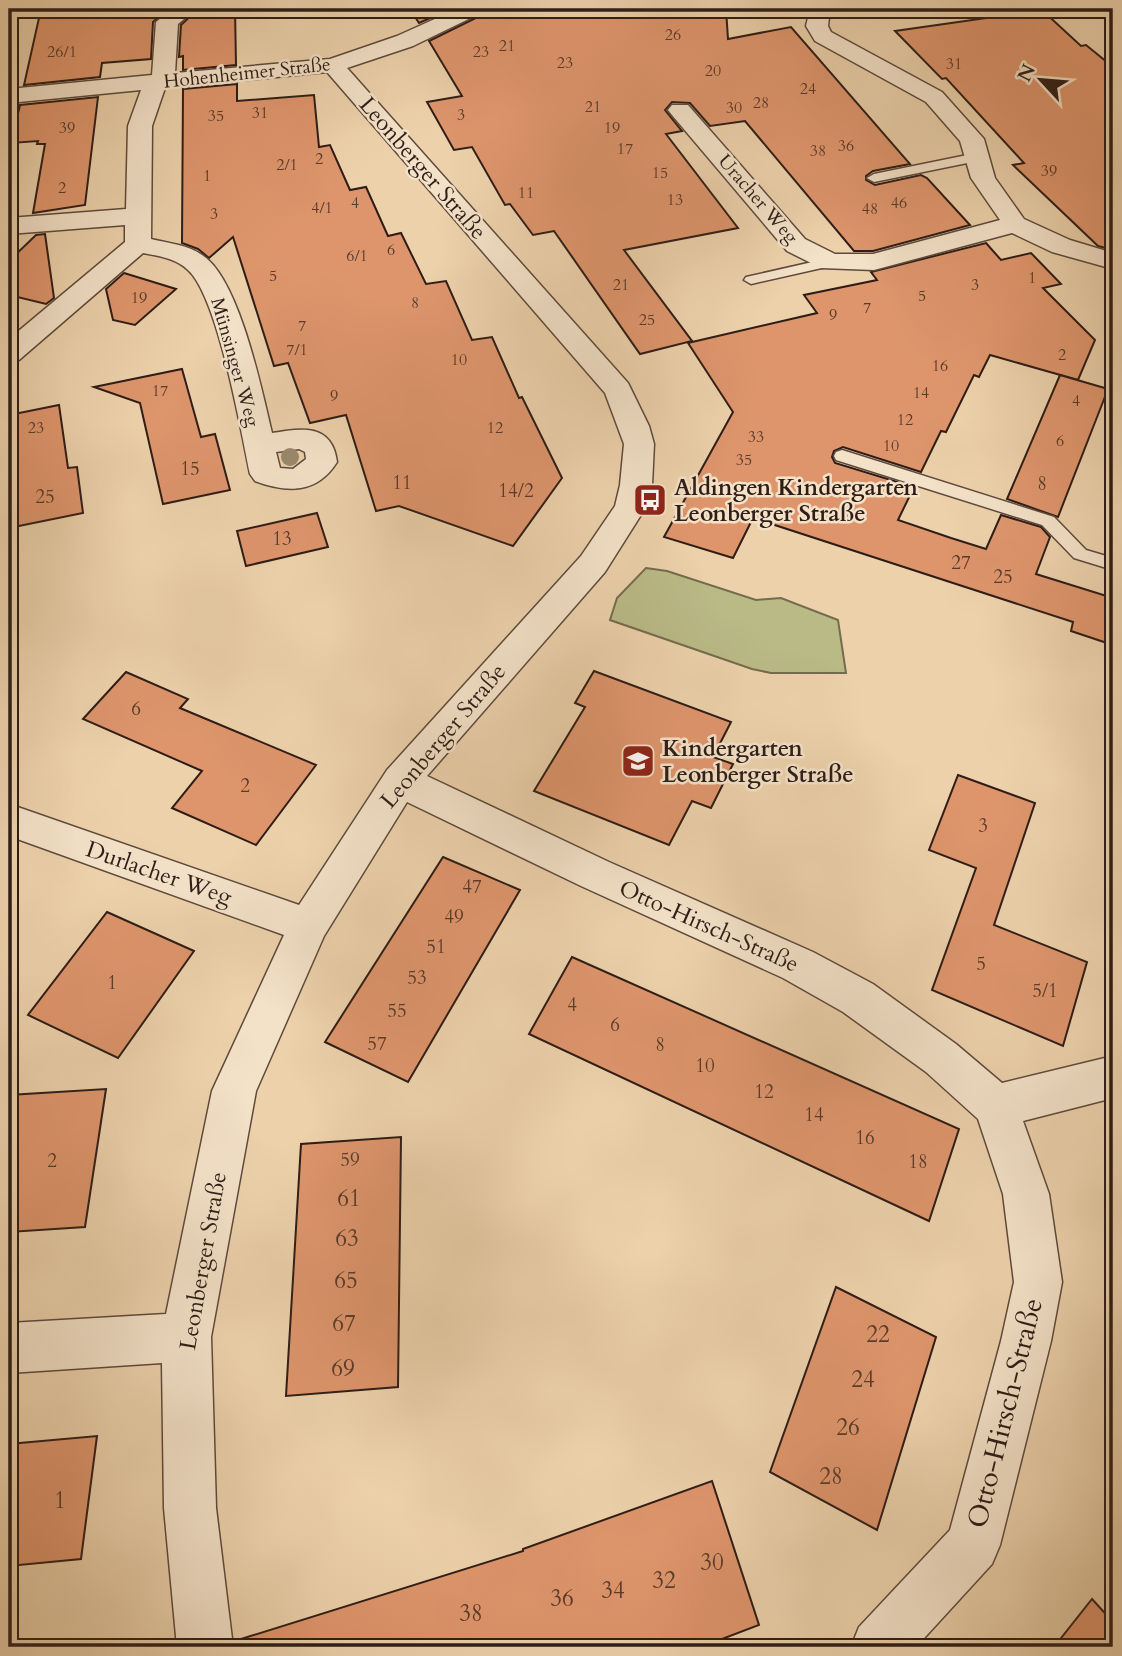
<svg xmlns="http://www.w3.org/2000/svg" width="1122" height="1656" viewBox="0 0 1122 1656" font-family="Cardo,serif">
<rect width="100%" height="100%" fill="#ecd1ab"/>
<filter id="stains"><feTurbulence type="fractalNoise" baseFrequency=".00286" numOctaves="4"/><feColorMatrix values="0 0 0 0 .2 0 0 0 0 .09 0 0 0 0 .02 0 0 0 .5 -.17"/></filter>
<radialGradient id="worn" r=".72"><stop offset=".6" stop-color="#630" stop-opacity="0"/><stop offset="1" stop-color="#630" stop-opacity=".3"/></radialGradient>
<polygon fill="#baba87" stroke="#746c4f" stroke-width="2" points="646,568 667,571 756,600 781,598 838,620 846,673 771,673 752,669 610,620 617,598"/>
<g fill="#de956c" stroke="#2e1d17" stroke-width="2">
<polygon points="41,9 168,9 153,22 151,59 102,63 100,77 24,85"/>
<polygon points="198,9 235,9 236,65 183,70 183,56 179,57 181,25"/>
<polygon points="410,9 451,9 419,23"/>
<polygon points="487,9 726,9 728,39 791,27 910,164 873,171 866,176 866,180 875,185 921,175 927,178 970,225 873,251 854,251 745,121 710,126 690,103 672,102 665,110 682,131 666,134 738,228 624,250 692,341 640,354 554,231 533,235 510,204 505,205 472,147 454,150 427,102 462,96 429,41 482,15"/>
<polygon points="1042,10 1081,46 1086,45 1113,67 1113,250 1098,246 1013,165 1024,163 946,78 942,79 895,31"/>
<polygon points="237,84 237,101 314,95 319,147 330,145 350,190 366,187 388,236 401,233 426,284 446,281 472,340 492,337 519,398 522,397 562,478 513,546 399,506 376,511 346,415 310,423 288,363 274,366 233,237 209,258 198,249 182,243 183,89"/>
<polygon points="98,97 85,205 33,213 45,144 37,144 38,141 11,143 20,105"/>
<polygon points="45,234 54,298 46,304 9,295 9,261 36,235"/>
<polygon points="986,243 1001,260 1031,253 1061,284 1043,288 1095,340 1078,380 990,355 979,377 974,375 946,432 941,431 921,472 843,447 834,451 832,457 835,463 914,487 898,520 951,538 986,549 1001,515 1041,527 1050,537 1036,574 1113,598 1113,645 1071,631 1073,622 753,518 733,558 664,537 733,412 688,343 817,313 804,295 877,280 871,272"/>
<polygon points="124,273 176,289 135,325 113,320 106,289"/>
<polygon points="182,369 201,437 215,434 230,490 163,504 140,403 94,387"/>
<polygon points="1060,375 1108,389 1058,517 1007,499"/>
<polygon points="59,405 68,468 77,467 83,513 9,528 9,415"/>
<polygon points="317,513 328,547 246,566 237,531"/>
<polygon points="594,671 731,722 713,757 733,764 711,808 692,801 669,845 534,791 585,707 575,703"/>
<polygon points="126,672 188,699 180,708 316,765 256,845 172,808 202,771 83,719"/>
<polygon points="958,775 1035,803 994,925 1087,962 1063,1046 932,990 976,868 929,850"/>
<polygon points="443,857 520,890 408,1082 325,1042"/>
<polygon points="107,912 194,951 118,1058 28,1015"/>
<polygon points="572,957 959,1129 929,1221 529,1034"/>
<polygon points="106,1089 85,1227 9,1232 9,1095"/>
<polygon points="401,1137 398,1387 286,1396 301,1144"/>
<polygon points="836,1287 936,1337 877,1530 770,1472"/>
<polygon points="97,1436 81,1559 9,1566 9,1444"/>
<polygon points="712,1481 759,1625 701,1647 242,1647 241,1639 523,1551 523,1549"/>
<polygon points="1092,1599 1113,1622 1113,1647 1054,1647"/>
</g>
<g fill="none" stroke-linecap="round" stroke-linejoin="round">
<defs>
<g id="lane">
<polygon points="977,153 984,157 982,160 874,182 867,178 874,174"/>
<polygon points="830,258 837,262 835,265 751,284 744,280 746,277"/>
<polygon points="842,450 1054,517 1086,550 1113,558 1113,570 1074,558 1042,525 836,460 834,456 836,452"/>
</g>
<g id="street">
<path d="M 172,9 L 196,9 L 178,24 L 175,73 L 330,59 L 397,36 L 457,9 L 484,9 L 481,13 L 413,46 L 347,68 L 628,383 L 649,426 L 654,444 L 652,485 L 646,507 L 605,572 L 427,776 L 609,862 L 813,952 L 873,984 L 956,1044 L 1002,1083 L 1113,1056 L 1113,1098 L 1023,1121 L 1049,1194 L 1062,1282 L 1051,1341 L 1000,1545 L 992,1564 L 916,1647 L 851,1647 L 859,1627 L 950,1530 L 1001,1341 L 1014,1282 L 1003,1194 L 978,1119 L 926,1072 L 843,1012 L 783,978 L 581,886 L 407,802 L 324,936 L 256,1091 L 211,1337 L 216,1508 L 233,1647 L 177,1647 L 164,1508 L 162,1363 L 9,1373 L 9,1323 L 166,1314 L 212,1091 L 284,935 L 9,836 L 9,804 L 299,905 L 387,770 L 581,556 L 615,506 L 620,485 L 624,444 L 605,393 L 327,72 L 165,88 L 152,126 L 151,239 C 168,243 188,245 202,255 C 239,278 262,391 272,433 C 302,428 332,423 337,462 C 317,494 287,493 255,481 L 250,474 C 241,431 218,297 188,270 C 176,258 158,256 143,253 L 19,360 L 9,363 L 9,339 L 125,242 L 125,225 L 9,234 L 9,218 L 126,209 L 128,126 L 141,90 L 9,103 L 9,89 L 152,75 L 156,22 ZM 299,449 L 305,452 L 306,459 L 293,469 L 280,468 L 276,452 Z"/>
<polygon points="810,9 830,9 828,26 831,32 942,92 984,139 995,178 1024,219 1070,240 1113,253 1113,269 1052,252 1012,233 874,270 821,268 787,251 672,115 668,110 672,105 688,105 805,239 835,254 873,254 1000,220 971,178 960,141 926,102 815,41 806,26"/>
</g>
</defs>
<use href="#lane" stroke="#5e4a3c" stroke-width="3"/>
<use href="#street" stroke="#5e4a3c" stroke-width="3"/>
<use href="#lane" fill="#f3e1c8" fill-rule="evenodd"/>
<use href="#street" fill="#f3e1c8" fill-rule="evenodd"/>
</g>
<circle fill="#9b886c" cx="290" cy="457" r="9"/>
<defs>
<symbol id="bus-square" viewBox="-11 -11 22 22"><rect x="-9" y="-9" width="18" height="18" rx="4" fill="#8f2418" stroke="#f3e1c8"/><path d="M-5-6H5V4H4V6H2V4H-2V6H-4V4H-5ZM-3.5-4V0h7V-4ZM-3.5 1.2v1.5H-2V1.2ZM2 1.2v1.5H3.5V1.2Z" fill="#fff"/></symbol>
<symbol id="school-square" viewBox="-11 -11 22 22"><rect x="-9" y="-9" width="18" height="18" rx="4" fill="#8f2418" stroke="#f3e1c8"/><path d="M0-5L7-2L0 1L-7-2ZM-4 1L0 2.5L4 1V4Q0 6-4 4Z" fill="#fff"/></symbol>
</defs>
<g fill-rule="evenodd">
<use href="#bus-square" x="631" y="481" width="38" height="38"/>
<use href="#school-square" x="619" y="742" width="38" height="38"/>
</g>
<g text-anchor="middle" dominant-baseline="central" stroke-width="5" stroke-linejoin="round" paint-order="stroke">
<g font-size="16" fill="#5a3b2c">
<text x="673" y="35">26</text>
<text x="507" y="46">21</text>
<text x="62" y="52">26/1</text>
<text x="481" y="52">23</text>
<text x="565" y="63">23</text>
<text x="954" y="64">31</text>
<text x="713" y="71">20</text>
<text x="808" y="89">24</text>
<text x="761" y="103">28</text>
<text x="593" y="107">21</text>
<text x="734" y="108">30</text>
<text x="260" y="113">31</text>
<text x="461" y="115">3</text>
<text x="216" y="116">35</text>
<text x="67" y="128">39</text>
<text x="612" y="128">19</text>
<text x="846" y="146">36</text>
<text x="625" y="149">17</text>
<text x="818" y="151">38</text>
<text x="319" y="159">2</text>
<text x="287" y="165">2/1</text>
<text x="1049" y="171">39</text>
<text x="660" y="173">15</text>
<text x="207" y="176">1</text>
<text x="62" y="188">2</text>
<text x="526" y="193">11</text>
<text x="675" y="200">13</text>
<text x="355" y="203">4</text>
<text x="899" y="203">46</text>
<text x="322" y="208">4/1</text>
<text x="870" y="209">48</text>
<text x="214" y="214">3</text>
<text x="391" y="250">6</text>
<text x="357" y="256">6/1</text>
<text x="273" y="276">5</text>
<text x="1032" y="278">1</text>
<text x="621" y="285">21</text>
<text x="975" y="285">3</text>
<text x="922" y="296">5</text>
<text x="139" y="298">19</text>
<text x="415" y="303">8</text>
<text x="867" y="308">7</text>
<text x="833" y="315">9</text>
<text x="647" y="320">25</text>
<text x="302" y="326">7</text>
<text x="297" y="350">7/1</text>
<text x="1062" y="355">2</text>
<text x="459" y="360">10</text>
<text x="940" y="366">16</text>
<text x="160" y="391">17</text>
<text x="921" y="393">14</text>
<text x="334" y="396">9</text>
<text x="1076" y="401">4</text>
<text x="905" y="420">12</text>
<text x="36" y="428">23</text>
<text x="495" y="428">12</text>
<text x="756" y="437">33</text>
<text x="1060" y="441">6</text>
<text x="891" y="446">10</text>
<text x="744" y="460">35</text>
</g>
<g font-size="19" fill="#2e1d17" stroke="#f3e1c8">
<text transform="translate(247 73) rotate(-6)">Hohenheimer Straße</text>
<text transform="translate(758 199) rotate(49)">Uracher Weg</text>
<text transform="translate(235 362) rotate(74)">Münsinger Weg</text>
</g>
<g font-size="19" fill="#5a3b2c">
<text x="190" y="469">15</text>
<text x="402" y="483">11</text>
<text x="1042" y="484">8</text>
<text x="516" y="491">14/2</text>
<text x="45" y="497">25</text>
<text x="282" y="539">13</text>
<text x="961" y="563">27</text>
<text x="1003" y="577">25</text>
<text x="136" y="709">6</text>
<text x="245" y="786">2</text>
<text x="983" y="826">3</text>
<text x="472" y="887">47</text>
<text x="454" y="917">49</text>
<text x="436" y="947">51</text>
<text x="981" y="964">5</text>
<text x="417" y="978">53</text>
<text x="112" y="983">1</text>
<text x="1045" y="991">5/1</text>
<text x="572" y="1005">4</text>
<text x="397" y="1011">55</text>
<text x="615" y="1025">6</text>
<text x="377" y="1044">57</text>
<text x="660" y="1045">8</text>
<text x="705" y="1066">10</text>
<text x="764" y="1092">12</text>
<text x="814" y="1115">14</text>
<text x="865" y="1138">16</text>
<text x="350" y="1160">59</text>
<text x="52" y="1161">2</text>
<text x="918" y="1162">18</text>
</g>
<g font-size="23" fill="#2e1d17" stroke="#f3e1c8">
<text transform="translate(423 168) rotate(49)">Leonberger Straße</text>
<text transform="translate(443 736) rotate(-50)">Leonberger Straße</text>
<text transform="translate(159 873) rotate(19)">Durlacher Weg</text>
<text transform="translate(709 926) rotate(24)">Otto-Hirsch-Straße</text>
<text transform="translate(203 1261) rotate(-80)">Leonberger Straße</text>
</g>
<g font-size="23" font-weight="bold" fill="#2e1d17" stroke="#f3e1c8" text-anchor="start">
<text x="674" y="487">Aldingen Kindergarten<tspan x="674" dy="26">Leonberger Straße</tspan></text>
<text x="662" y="748">Kindergarten<tspan x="662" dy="26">Leonberger Straße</tspan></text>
</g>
<g font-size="23" fill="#5a3b2c">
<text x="349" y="1198">61</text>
<text x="347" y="1238">63</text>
<text x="346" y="1280">65</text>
<text x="344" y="1323">67</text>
<text x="878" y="1334">22</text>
<text x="343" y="1368">69</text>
<text x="863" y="1379">24</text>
<text x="848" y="1427">26</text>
<text x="831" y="1476">28</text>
<text x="60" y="1500">1</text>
<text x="712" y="1562">30</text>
<text x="664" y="1580">32</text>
<text x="613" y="1590">34</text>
<text x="562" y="1598">36</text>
<text x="471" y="1613">38</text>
</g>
<g font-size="28" fill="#2e1d17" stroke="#f3e1c8">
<text transform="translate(1005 1413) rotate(-76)">Otto-Hirsch-Straße</text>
</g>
</g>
<rect width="1122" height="1656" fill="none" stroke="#ecd1ab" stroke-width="35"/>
<rect x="10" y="10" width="1101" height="1635" fill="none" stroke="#2e1d17" stroke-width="3.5"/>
<rect x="18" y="18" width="1087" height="1621" fill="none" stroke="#2e1d17" stroke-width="2"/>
<g transform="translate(1041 80) rotate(296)" stroke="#f3e1c8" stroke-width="5" paint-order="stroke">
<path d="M0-5L12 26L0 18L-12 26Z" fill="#2e1d17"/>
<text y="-10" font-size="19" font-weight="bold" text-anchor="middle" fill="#2e1d17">N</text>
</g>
<rect width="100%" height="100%" filter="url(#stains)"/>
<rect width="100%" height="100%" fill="url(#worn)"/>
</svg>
